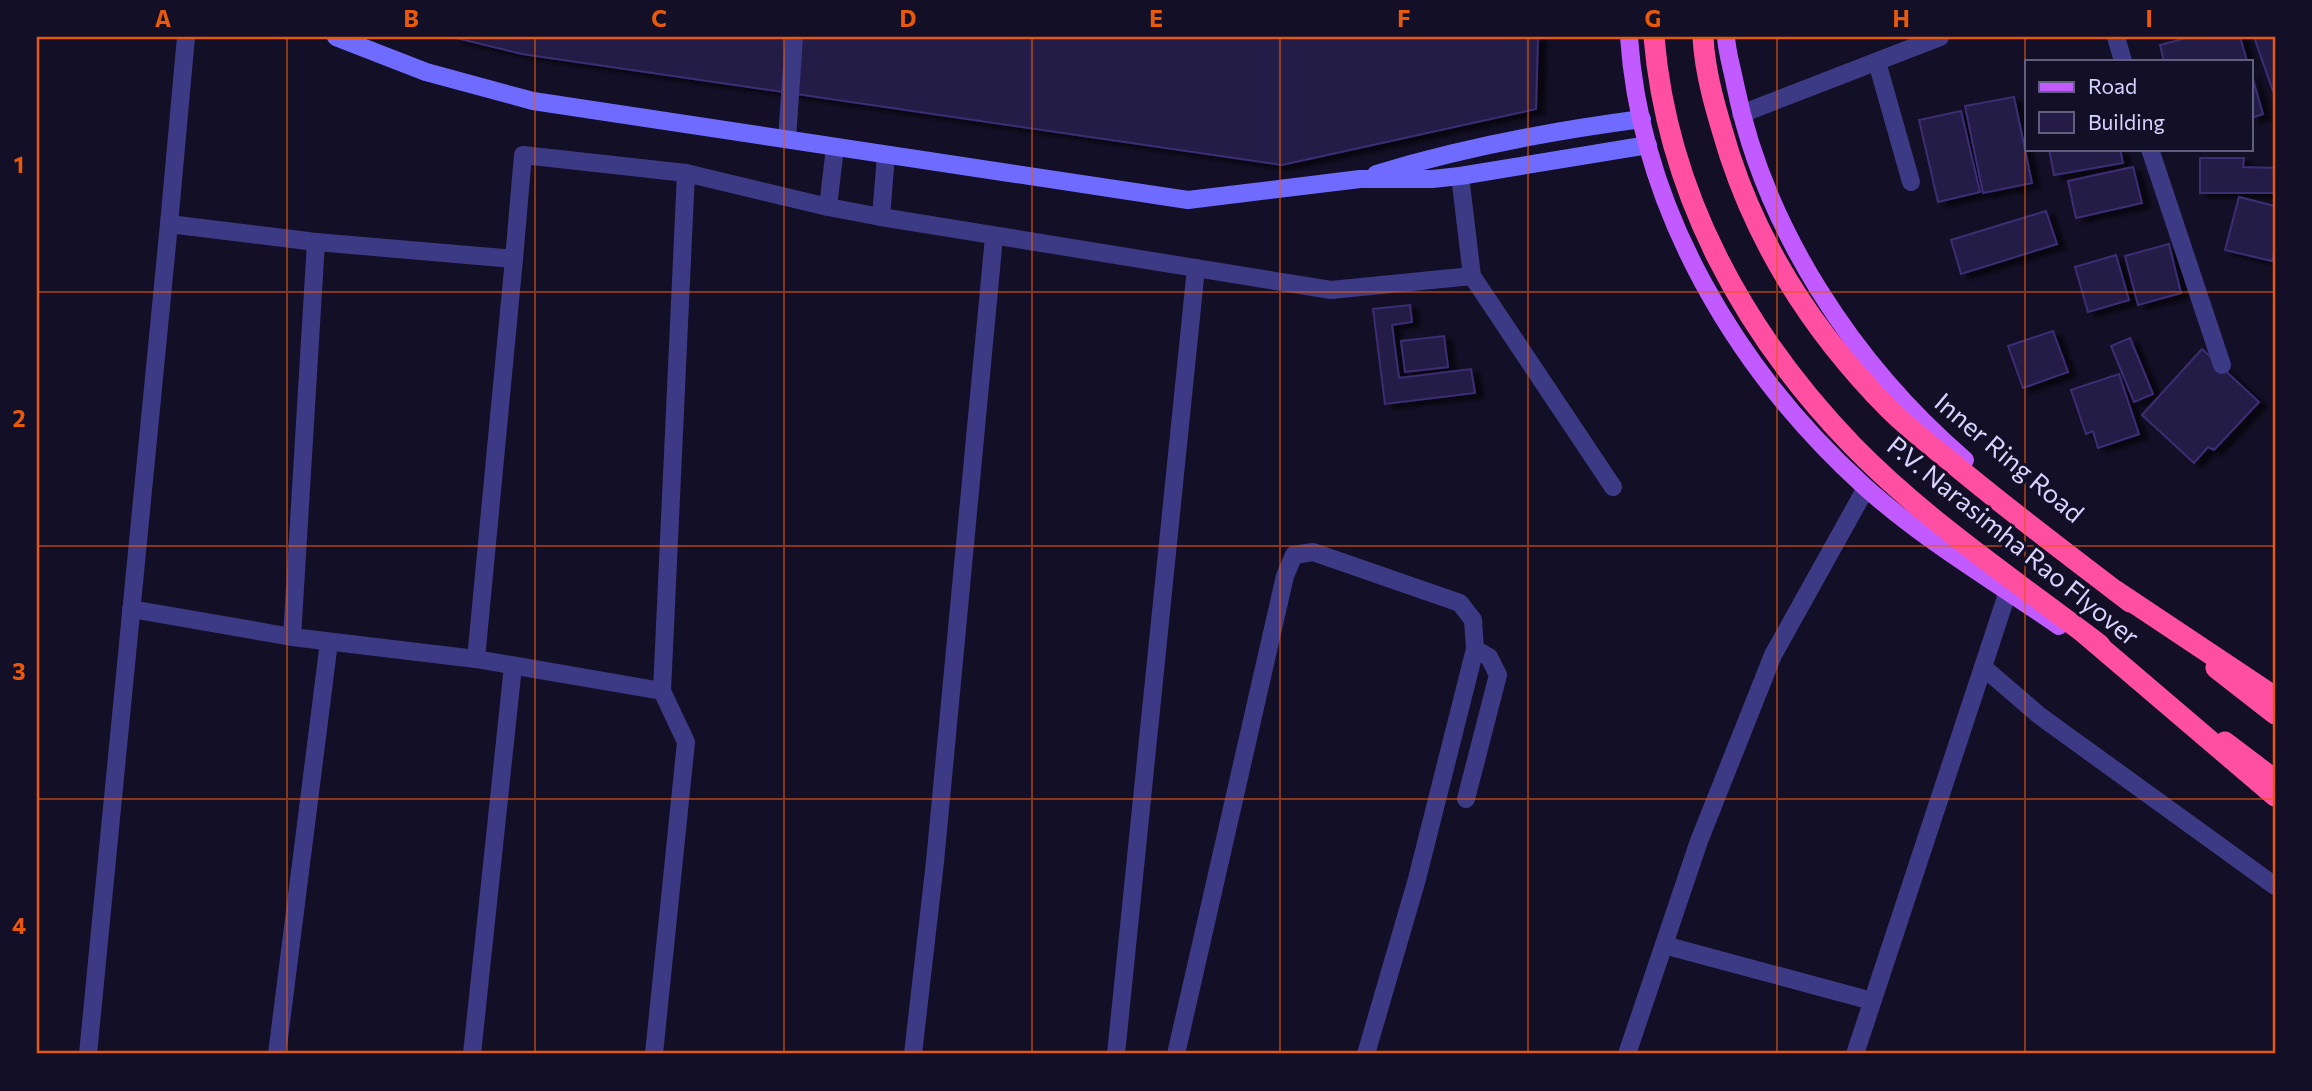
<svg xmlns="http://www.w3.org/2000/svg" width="2312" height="1091" viewBox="0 0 2312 1091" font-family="Commissioner,sans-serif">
<defs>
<filter id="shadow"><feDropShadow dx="8" dy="4.5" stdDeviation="2" flood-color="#0009"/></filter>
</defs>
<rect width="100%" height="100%" fill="#130f26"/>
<g fill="#241b47" stroke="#3b2d73" stroke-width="2" filter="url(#shadow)">
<polygon points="452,37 1538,37 1536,109 1282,165 522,54"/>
<polygon points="2190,37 2240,37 2247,61 2164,61 2160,45"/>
<polygon points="2254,37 2275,37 2275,97"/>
<polygon points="2251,73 2263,114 2251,118"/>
<polygon points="2014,97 2032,183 1983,193 1965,106"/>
<polygon points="1961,111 1980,192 1938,202 1919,120"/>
<polygon points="2049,149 2120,149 2123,163 2054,175"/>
<polygon points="2200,158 2244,158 2243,167 2275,168 2275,193 2200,193"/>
<polygon points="2133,167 2142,203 2076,218 2068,181"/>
<polygon points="2239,197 2275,206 2275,248 2272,261 2225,250"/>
<polygon points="2046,211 2057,244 1961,274 1951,240"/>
<polygon points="2169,244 2181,293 2138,305 2125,256"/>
<polygon points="2116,255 2129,300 2088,312 2075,267"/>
<polygon points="1410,305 1412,322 1392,325 1399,378 1471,369 1475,393 1385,404 1373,309"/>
<polygon points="2053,331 2068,372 2023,388 2008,346"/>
<polygon points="1444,336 1448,367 1405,372 1401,341"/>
<polygon points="2130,338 2153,394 2134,402 2111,346"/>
<polygon points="2202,349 2259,402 2214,450 2208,447 2194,463 2142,415"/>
<polygon points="2119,374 2139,434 2098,448 2093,431 2086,434 2071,390"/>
</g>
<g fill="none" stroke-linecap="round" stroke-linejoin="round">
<g stroke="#3d3a85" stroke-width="18">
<polyline points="1877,62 1911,182"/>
<polyline points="787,139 794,37"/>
<polyline points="1664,945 1872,1001"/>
<polyline points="1627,1054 1699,841 1773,655 1866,488"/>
<polyline points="1855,1054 1983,667"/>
</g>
<g stroke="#3d3a85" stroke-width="18">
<polyline points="2116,37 2123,61"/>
<polyline points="1741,114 1940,37"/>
<polyline points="2150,149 2222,365"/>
<polyline points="1460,176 1472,276 1613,487"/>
<polyline points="828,207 835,147"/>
<polyline points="881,217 886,155"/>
<polyline points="169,224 186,37"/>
<polyline points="2008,591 1983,667 2040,716 2275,886"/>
<polyline points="131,609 292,637 476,659 662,691"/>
<polyline points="292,637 316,242"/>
<polyline points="476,659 514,259"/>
<polyline points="1466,799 1498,675 1489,657 1475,649"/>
<polyline points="88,1054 169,224 316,242 514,259 523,155 686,173 828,207 881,217 1331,290 1472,276"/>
<polyline points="277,1054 329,642"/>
<polyline points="472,1054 513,666"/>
<polyline points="654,1054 686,742 662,691 686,173"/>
<polyline points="913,1054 935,862 994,237"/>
<polyline points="1116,1054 1196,268"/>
<polyline points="1176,1054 1285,576 1294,555 1313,552 1460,603 1473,620 1475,649 1417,879 1366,1054"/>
</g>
<g stroke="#6f6bff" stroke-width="18">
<polyline points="336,37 426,72 533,101 1188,200 1360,179 1432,179 1460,176 1648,145"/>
<path d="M 1376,174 C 1465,147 1550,131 1642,119"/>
</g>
<g stroke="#c25bff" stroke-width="18">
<path d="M 1629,37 C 1641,211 1738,372 1865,487 C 1924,540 1994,581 2059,626"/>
<path d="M 1726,37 C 1727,53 1732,68 1735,84 C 1764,228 1854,365 1965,460"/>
</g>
<g stroke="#ff4fa3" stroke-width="21">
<path d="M 1654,37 C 1667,193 1744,333 1852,445 C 1926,521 2016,581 2100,645"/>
<path d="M 1703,37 C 1705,77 1718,117 1730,156 C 1762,253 1818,337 1889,409 C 1908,428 1930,445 1950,461 C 2008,510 2069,555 2130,602"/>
<polyline points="2216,668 2275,714"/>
<polyline points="2225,742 2275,780"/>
</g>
<g stroke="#ff4fa3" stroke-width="21">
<polyline points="2116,591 2275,697"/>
<polyline points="2085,634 2275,796"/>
</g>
</g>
<path fill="none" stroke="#e8590c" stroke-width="2" stroke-opacity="0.55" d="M 287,37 L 287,1054M 535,37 L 535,1054M 784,37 L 784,1054M 1032,37 L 1032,1054M 1280,37 L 1280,1054M 1528,37 L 1528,1054M 1777,37 L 1777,1054M 2025,37 L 2025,1054M 37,292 L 2275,292M 37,546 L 2275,546M 37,799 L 2275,799"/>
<g text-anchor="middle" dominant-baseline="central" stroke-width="6" stroke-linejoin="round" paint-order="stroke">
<g font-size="26" fill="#d9d4ff" stroke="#130f26">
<text transform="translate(2010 457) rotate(40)">Inner Ring Road</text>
<text transform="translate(2014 540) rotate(39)">P.V. Narasimha Rao Flyover</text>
</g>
</g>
<rect width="2312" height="1091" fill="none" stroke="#130f26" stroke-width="77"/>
<rect x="2025" y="60" width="228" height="91" fill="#130f26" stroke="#625e7d" stroke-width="2"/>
<rect x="2039" y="82" width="35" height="10" fill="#c25bff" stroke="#625e7d" stroke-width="2"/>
<text x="2088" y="94" font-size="21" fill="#d9d4ff">Road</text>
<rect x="2039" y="112" width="35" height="21" fill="#241b47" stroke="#625e7d" stroke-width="2"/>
<text x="2088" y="130" font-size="21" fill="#d9d4ff">Building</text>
<rect x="38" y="38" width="2236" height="1014" fill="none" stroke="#e8590c" stroke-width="2.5"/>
<g font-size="23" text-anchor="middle" font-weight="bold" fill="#e8590c">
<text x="163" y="27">A</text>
<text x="411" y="27">B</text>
<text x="659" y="27">C</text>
<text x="908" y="27">D</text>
<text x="1156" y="27">E</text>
<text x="1404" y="27">F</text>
<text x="1653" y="27">G</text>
<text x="1901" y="27">H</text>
<text x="2149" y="27">I</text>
<text x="19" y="173">1</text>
<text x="19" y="427">2</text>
<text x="19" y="680">3</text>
<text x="19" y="934">4</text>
</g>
</svg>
